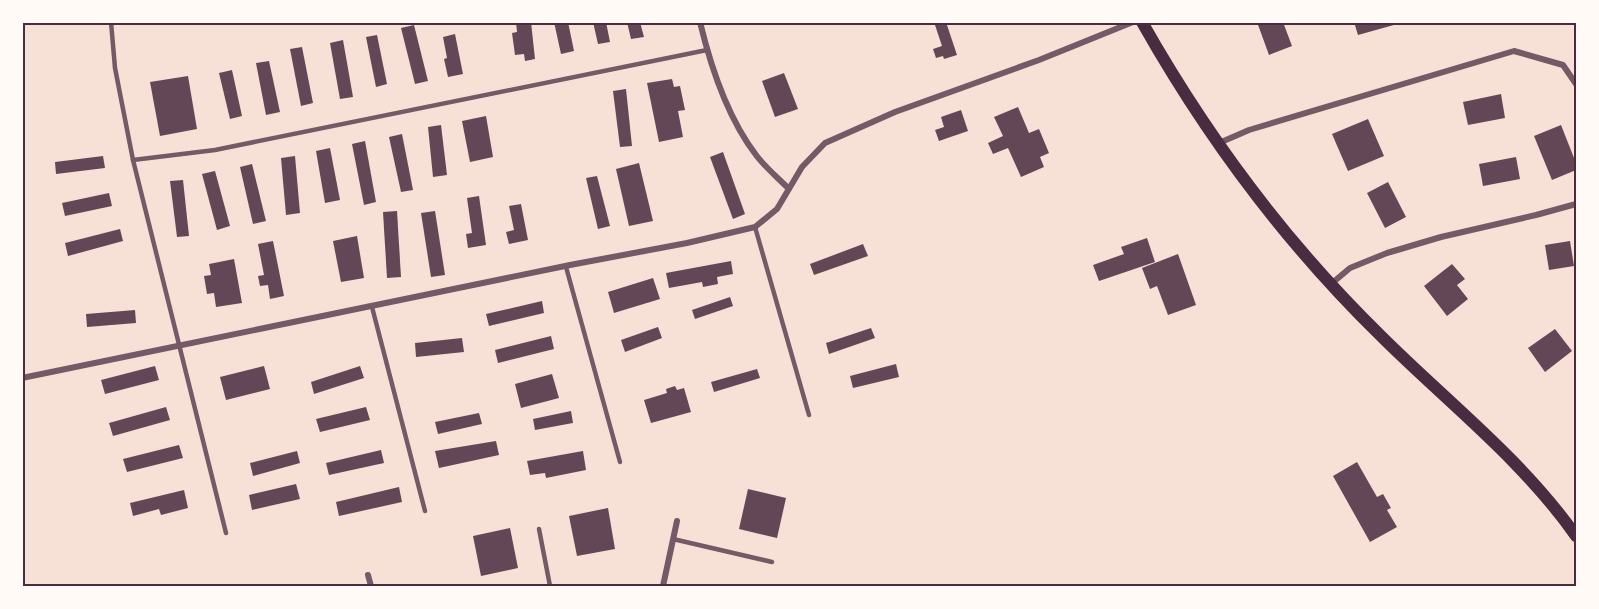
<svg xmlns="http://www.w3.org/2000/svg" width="1599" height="609" viewBox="0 0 1599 609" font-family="'Playfair Display',serif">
<rect width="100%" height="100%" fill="#f7e1d7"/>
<g fill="#644757">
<polygon points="516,22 531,22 535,59 525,61 524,54 515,55 512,33 517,32"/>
<polygon points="554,22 568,22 574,51 561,54"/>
<polygon points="593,22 606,22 610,42 598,44"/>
<polygon points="627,22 640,22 644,37 631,39"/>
<polygon points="934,22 946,22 957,55 944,59 943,56 936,58 933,49 942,46"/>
<polygon points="1257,22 1283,22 1292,46 1269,55"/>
<polygon points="1354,22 1401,22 1401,23 1358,35"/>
<polygon points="414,25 428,81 415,84 401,28"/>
<polygon points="455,34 463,74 448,77 444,59 447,58 443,37"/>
<polygon points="377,35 387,84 376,87 366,37"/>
<polygon points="343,40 353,97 340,99 330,43"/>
<polygon points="302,47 313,103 301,106 290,49"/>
<polygon points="269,61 280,112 266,115 256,63"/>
<polygon points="232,70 242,116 230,119 219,73"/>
<polygon points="784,73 798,109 775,117 762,81"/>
<polygon points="188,76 197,129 160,136 150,82"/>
<polygon points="672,79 674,87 680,86 685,110 678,111 683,137 659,142 647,83"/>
<polygon points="626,89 632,146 620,147 613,91"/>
<polygon points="1501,94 1505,118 1468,125 1463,102"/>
<polygon points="1018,107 1029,133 1039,129 1049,153 1040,157 1044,167 1021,177 1008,148 993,154 988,143 1003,136 994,117"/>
<polygon points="961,110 968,131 939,141 935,130 944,127 941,117"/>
<polygon points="486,116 493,157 470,162 462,121"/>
<polygon points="1368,119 1384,156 1348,171 1332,134"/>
<polygon points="441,125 447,175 433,177 428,127"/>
<polygon points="1561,125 1576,163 1576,170 1552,180 1534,136"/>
<polygon points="402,134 413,190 401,192 389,137"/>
<polygon points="365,141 376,202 364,205 352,144"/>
<polygon points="330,148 340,200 325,203 316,151"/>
<polygon points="723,152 745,214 733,219 710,157"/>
<polygon points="103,156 105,168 56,174 55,162"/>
<polygon points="295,156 300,213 286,215 281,158"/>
<polygon points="1516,157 1520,179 1483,186 1479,164"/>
<polygon points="639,163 653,221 629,226 616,169"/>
<polygon points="252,164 266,221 253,224 240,167"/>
<polygon points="215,171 230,226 217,230 202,174"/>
<polygon points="597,176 610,226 598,229 586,178"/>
<polygon points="183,180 189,236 177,237 170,181"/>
<polygon points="1388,182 1406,217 1385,228 1367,193"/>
<polygon points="109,193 112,206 65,216 62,203"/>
<polygon points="479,196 486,245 468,248 466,234 472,233 467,198"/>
<polygon points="521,204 528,240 509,244 506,232 514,230 509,206"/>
<polygon points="397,211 401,277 387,278 383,212"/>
<polygon points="435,211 445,275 431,277 421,213"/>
<polygon points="120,229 123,241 68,256 65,243"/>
<polygon points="357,236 364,278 341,282 333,241"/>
<polygon points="1147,238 1155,262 1099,281 1093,265 1124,254 1121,247"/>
<polygon points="273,241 284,296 270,299 268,285 260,286 258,276 264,275 258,244"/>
<polygon points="1570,241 1574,266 1549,270 1545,245"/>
<polygon points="863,244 868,256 814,275 810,264"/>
<polygon points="1178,254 1196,305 1168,315 1157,286 1150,289 1142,268"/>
<polygon points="234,259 242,303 216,307 214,293 207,294 204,276 211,275 209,264"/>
<polygon points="731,261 733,274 717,277 718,284 703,287 702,282 669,288 666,273"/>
<polygon points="1452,264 1465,279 1457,285 1468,299 1447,316 1424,286"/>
<polygon points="653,278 660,299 614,313 608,292"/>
<polygon points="730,297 733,306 695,319 692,310"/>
<polygon points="542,301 544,313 489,326 486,314"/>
<polygon points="135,310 136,323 87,327 86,314"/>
<polygon points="658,327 662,338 625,352 621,340"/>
<polygon points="871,328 875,338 829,354 826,343"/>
<polygon points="1555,329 1572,351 1545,372 1528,348"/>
<polygon points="551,336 554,349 498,363 495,350"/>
<polygon points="462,338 464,352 416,357 415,343"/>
<polygon points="896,364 899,377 853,388 850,376"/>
<polygon points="155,366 159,380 105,394 101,380"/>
<polygon points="264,366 270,389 226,400 220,377"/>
<polygon points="360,366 364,378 314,394 311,382"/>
<polygon points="757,369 760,378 714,392 711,382"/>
<polygon points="552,374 559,398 521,408 515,384"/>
<polygon points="675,386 677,390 684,388 691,412 651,423 644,400 667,393 666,389"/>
<polygon points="166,407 170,420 113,436 109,423"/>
<polygon points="366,407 370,420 320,432 316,419"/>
<polygon points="571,411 573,423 535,430 533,419"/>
<polygon points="479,413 482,424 438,434 435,422"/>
<polygon points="496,441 499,455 439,468 435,451"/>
<polygon points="179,445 183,458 127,472 123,459"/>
<polygon points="381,450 384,463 329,475 326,463"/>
<polygon points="297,451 300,463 253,476 250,463"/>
<polygon points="583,451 586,470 546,478 545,473 530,475 527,461"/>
<polygon points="1357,462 1377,497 1383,494 1391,508 1387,510 1397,527 1370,542 1333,476"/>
<polygon points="296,484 300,499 252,510 249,495"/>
<polygon points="399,487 402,502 339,516 336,502"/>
<polygon points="748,489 786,498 777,538 739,529"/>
<polygon points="184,490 188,508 161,515 159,509 133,516 130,503"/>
<polygon points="608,508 615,549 577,556 569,516"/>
<polygon points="510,528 518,568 481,576 473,536"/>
</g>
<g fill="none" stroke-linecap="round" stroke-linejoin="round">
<g stroke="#755966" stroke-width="4.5">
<polyline points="111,22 115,68 133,160 226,533"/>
<polyline points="133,160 215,150 707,50"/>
<polyline points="755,227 809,415"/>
<polyline points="566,267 620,462"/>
<polyline points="372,307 425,511"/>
<polyline points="539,529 550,586"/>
<polyline points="673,539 772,562"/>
</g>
<g stroke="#755966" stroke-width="6">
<path d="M 700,22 C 711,68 727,117 756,155 C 765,167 777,177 788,188"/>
<polyline points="1219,143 1249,130 1514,51 1563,65 1576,84"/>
<polyline points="1331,284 1350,268 1387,253 1441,237 1536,215 1576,204"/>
<polyline points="22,378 570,265 687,243 755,227 777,209 802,167 825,143 895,112 1039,60 1133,22"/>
<polyline points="368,575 371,586"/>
<polyline points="663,586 677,521"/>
</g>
<path stroke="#4a2c40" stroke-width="12" d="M 1142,22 C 1207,137 1286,243 1380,335 C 1446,401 1522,459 1576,536"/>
</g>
<rect width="1599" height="609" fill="none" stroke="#fffaf5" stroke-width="48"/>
<rect x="24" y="24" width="1551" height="561" fill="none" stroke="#4a2c40" stroke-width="2"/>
</svg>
